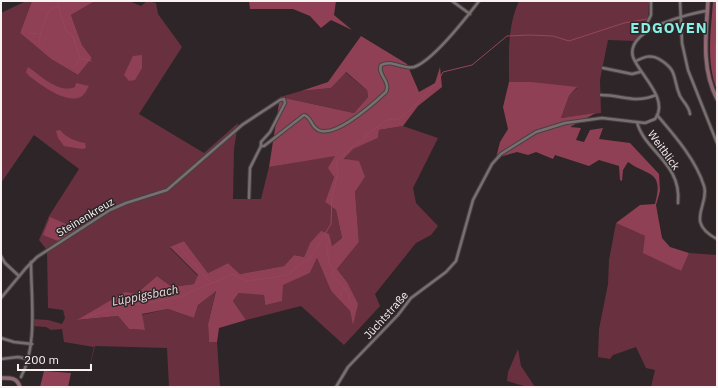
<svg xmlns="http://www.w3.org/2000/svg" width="718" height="388" viewBox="0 0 718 388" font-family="'IBM Plex Sans',sans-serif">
<rect width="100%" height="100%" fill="#2d2527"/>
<g fill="#69313f">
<polygon points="26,1 32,1 20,33 51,59 78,75 92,58 82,45 71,15 95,1 129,1 141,6 147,1 156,3 158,14 182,47 139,114 204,153 238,123 234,149 233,199 261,199 269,167 336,155 334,177 325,202 336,210 342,238 332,246 310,243 304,257 294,255 284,266 240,274 228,263 208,273 184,241 170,248 198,276 194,284 172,287 157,276 136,294 78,320 118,316 129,329 145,330 141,315 168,309 194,318 198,305 216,290 208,324 209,342 217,342 220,387 169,387 167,348 95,346 85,387 94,347 64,342 62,329 51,330 46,327 33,326 33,319 48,320 62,324 65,318 63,310 48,308 47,250 39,240 49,216 79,169 34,135 1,183 1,13"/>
<path d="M 519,1 L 649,1 L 648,27 L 635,41 L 608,40 L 600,80 L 601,113 L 561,118 L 569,96 L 577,88 L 509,82 C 509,54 507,27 519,1 Z"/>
<polygon points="345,72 367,90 368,97 354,113 280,97 301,91 331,88"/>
<polygon points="403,126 438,138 413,188 416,203 438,226 431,235 416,243 375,294 380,306 344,345 301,306 246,320 233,301 240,292 264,295 265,305 282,285 310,273 317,258 331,291 350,311 353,324 347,282 337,269 359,242 355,192 365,177 344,160 352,149 378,138 379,130"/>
<polygon points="616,223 645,236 680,271 689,253 717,255 717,387 651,387 655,370 646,368 636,347 613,355 610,359 598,357 599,329 608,284 609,260"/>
<polygon points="518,349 521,366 535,387 527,387 507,381 508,372"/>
</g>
<g fill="#904055">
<polygon points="32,1 95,1 71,15 82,45 92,58 78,75 51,59 20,33"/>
<polygon points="249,1 336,1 334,15 352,30 331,20 321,28 310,16 293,9 250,9"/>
<path d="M 713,1 L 717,1 L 717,90 C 706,62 711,31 713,1 Z"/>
<polygon points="361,36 407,64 419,92 435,83 440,67 442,87 418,106 403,126 379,130 378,138 353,149 344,159 359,161 365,177 355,192 359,242 337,269 347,282 358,304 353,325 350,311 331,291 317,258 310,273 283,285 282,301 265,305 264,295 239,293 233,301 246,320 219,328 217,342 209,342 208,324 216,291 198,305 194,318 168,309 142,314 145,330 129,329 118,316 77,320 125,292 136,294 157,276 172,287 194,284 198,275 170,247 184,241 208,273 228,263 240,274 284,266 294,255 304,257 310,243 321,231 329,234 332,246 342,238 336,210 325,202 334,177 328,168 335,156 269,167 280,97 354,113 368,97 367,90 346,72 331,88 301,91 328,82"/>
<polygon points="142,55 142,68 135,80 129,81 124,75 133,56"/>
<path d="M 28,67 C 41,76 59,94 75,87 L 76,83 L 89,86 C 87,89 85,94 82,96 C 68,106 40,84 29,76 L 26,72 Z"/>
<path d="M 509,82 L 531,82 L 577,87 L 569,96 L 561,118 L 596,113 L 570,127 L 581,128 L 576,140 L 584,142 L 590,130 L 603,128 L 599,139 L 630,143 L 659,174 L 660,191 L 656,205 L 662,238 L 670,247 L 689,253 L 681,271 L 643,253 L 645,236 L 616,223 L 640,205 L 655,204 C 664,170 649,177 628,162 L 623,170 L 622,181 L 620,180 L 619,166 L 599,160 L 589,166 L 555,155 L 553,159 L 536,152 L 528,155 L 517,152 L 496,158 L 500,142 L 508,129 L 503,107 Z"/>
<path d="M 60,130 C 67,138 74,141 85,143 L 86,148 L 82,149 L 64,146 L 58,138 L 56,131 Z"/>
<polygon points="50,217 77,229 58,241 43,235"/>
<polygon points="44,371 71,373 68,387 40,387"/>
</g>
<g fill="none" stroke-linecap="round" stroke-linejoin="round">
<g stroke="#96455a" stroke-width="1">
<polyline points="57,1 65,29 73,37 80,58 91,61"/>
<polyline points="649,1 650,9"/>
<polyline points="28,33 37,34"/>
<path d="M 40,46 C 38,29 45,25 49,10 L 57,7"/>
<polyline points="75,67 79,59"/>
<polyline points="325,234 330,240 327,246 329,263 334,270 332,274 349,293 349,300 352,302"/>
<polyline points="178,245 210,282"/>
<polyline points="341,296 341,292 345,289"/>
<path d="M 87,317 L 126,304 L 137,305 L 184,296 L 186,294 L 233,274 L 246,281 L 270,278 L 287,275 L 303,262 L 309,260 L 331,224 L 332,196 L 338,172 L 336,161 C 345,155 353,143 363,141 L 366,135 L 387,120 L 399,119 L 411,109 L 437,83 L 443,72 L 472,65 L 507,36 L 529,35 L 553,36 L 569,41 L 624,23 L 647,19 L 649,16"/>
</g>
<g stroke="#96455a" stroke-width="4.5">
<polyline points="717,1 717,17"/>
<polyline points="717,44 717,71"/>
</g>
<defs>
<g id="minor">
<polyline points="452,1 470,14"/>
<polyline points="680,1 682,43 688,70 717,143"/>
<polyline points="650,30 647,23 651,15 651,1"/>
<path d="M 636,61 C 644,57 651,54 659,59 C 679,71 672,78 680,96 C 684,103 689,106 690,114"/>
<polyline points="603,68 632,74 640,72"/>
<path d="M 601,95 C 623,95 634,104 656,95"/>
<path d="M 657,115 C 675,136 696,160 704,186 C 710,205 684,222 717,239"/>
<path d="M 637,122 C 644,151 682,163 678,203"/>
<polyline points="249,198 250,168 261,146"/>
<polyline points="1,256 5,263 19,276"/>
<path d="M 1,298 L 26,268 L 37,257 L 110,210 L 126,203 L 167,190 L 242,125 L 280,100 L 284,99 L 285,103 L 270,132 L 261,142 L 261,146 L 264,146 L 304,115 C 312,117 311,129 321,131 C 339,135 373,104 386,92 C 391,81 377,75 381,65 C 392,59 403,70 414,67 C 434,60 466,18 479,1"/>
<polyline points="1,338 14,342 32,344"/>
<polyline points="1,359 18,357 28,359"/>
<path d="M 21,377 C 38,346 31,297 31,262"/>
<path d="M 336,387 L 348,367 L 398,315 L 411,298 L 446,272 L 456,261 L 473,200 L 492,164 L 501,154 L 536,132 L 565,123 L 602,118 L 645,123 L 655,119 C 670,99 639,74 633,57 C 625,29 690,13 707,11"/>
</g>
<g id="secondary">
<path d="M 708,1 C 706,35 701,68 717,99"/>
<path d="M 1,378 C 10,378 17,377 20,387"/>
</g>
</defs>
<use href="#minor" stroke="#474042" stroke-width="4.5"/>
<use href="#secondary" stroke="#474042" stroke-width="5.5"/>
<use href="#minor" stroke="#786f71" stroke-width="2.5"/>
<use href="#secondary" stroke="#916973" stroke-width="3.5"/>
</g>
<g text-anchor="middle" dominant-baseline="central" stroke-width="3" stroke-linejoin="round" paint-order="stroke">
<g font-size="11" fill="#f8f2f3" stroke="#2d2527">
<text transform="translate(664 150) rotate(54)">Weitblick</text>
<text transform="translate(85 217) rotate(-31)">Steinenkreuz</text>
<text transform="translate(386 315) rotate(-48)">Jüchtstraße</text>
</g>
<g font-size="12" font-style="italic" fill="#f5dce0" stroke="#2d2527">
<text transform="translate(145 295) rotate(-11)">Lüppigsbach</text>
</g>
<g font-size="15" font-weight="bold" letter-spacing="1" fill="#87f0e4" stroke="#2d2527">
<text x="669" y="27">EDGOVEN</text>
</g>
</g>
<rect width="718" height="388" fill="none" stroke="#f8f2f3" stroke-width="4"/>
<path d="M18 364v6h73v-6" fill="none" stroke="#f8f2f3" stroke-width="2"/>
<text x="24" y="364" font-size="12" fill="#f8f2f3" stroke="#2d2527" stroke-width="3" paint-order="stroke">200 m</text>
</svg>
